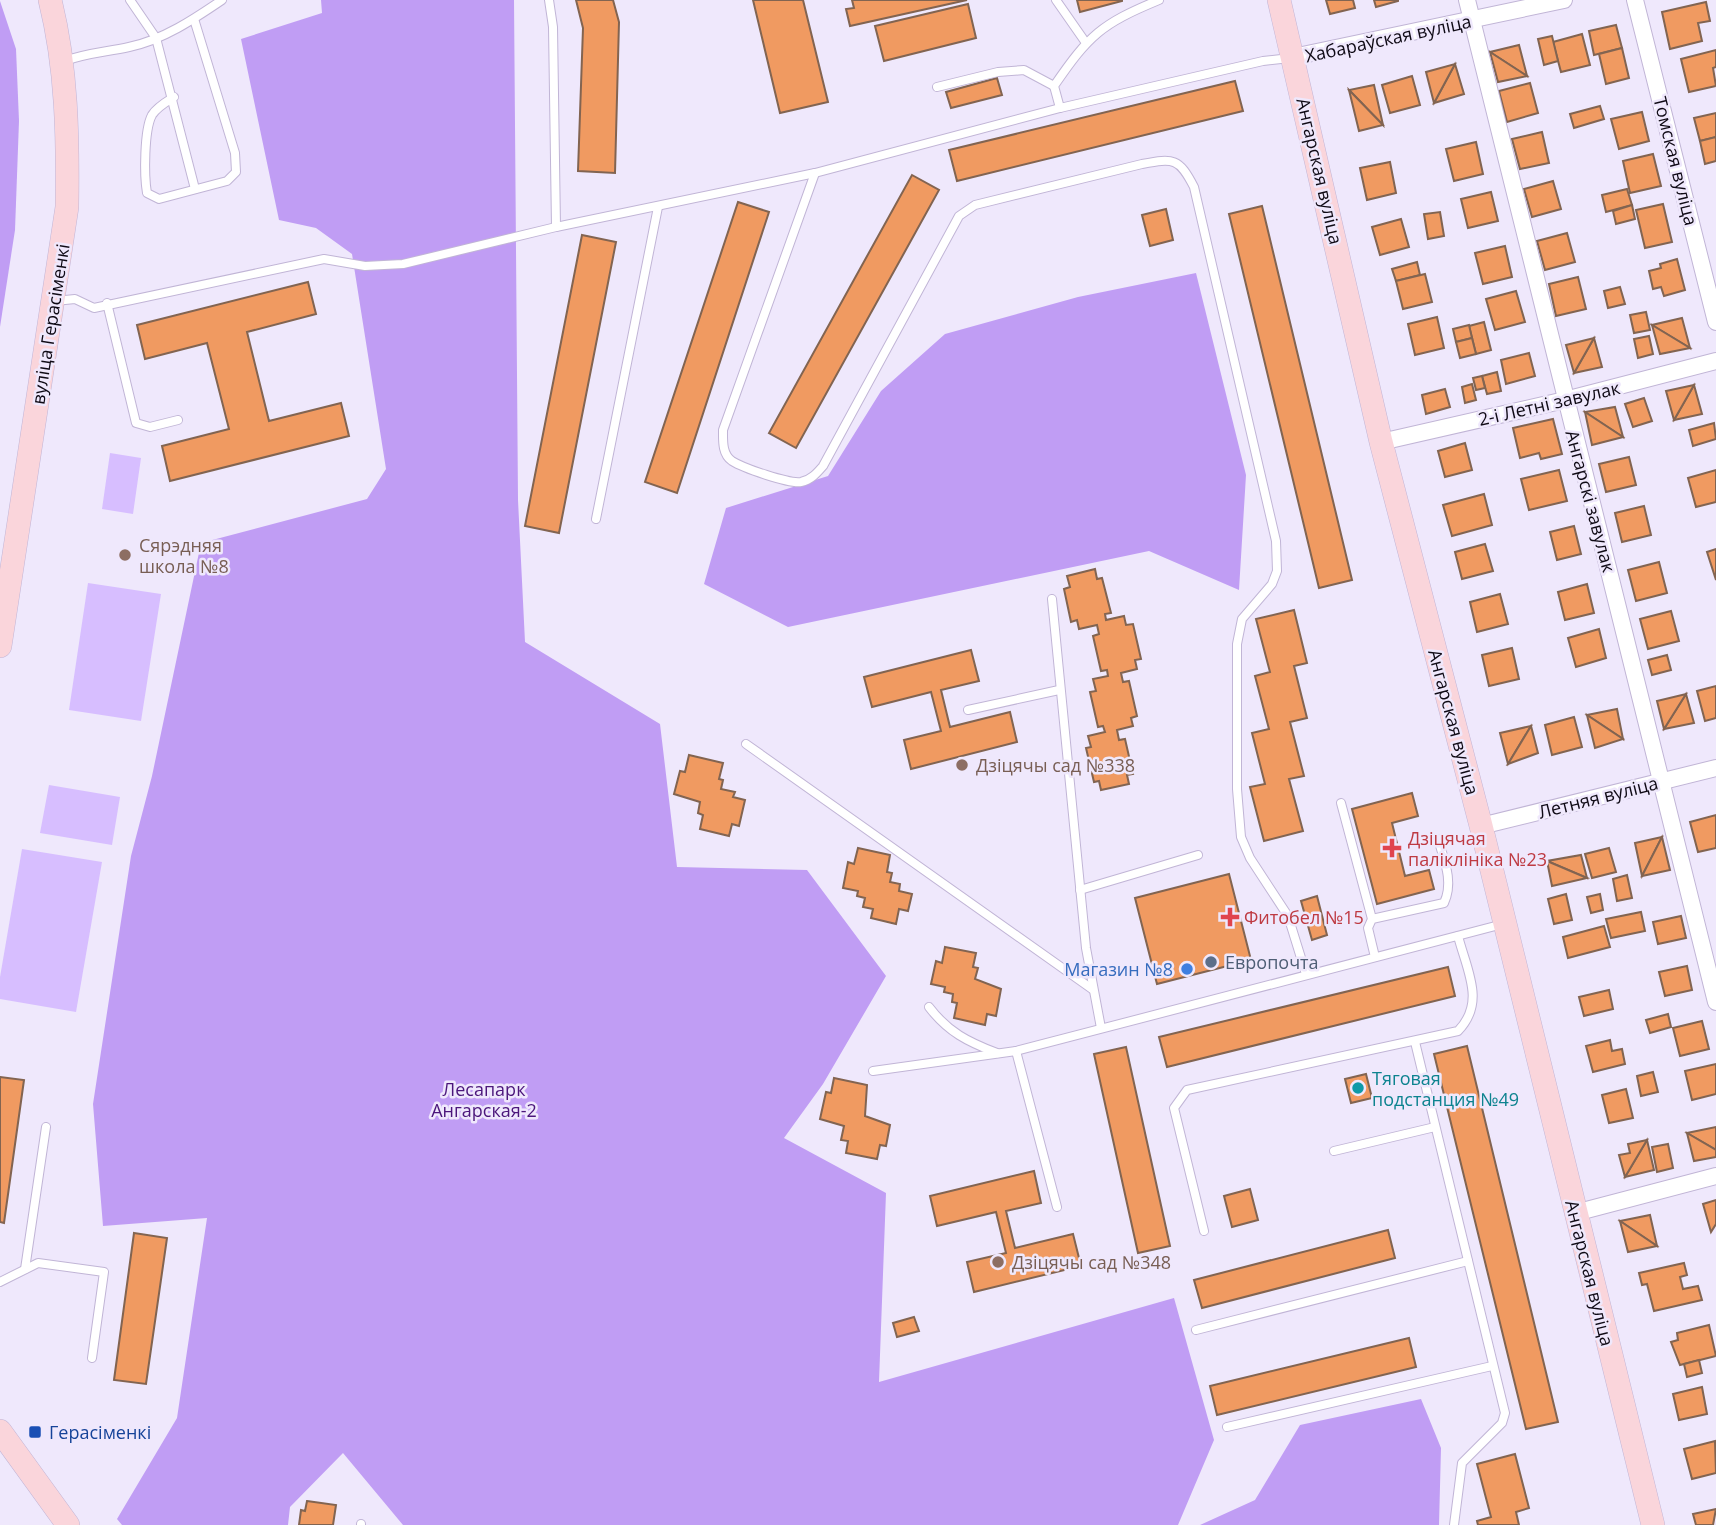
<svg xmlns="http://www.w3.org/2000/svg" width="1716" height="1525" viewBox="0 0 1716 1525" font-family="'Open Sans',sans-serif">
<rect width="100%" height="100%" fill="#efe8fc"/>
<g fill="#d7beff">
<polygon points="110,453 141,458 133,514 102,509"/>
<polygon points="88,583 161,594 141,721 69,710"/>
<polygon points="49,785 120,797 112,845 40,833"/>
<polygon points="22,849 102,862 76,1012 0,999 0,977"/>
</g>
<g fill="#c09df4">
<polygon points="321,0 514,0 518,500 525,642 660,724 677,867 807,870 886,976 823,1084 784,1138 886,1193 879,1382 1174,1298 1214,1440 1178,1525 403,1525 343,1453 290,1507 288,1525 122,1525 117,1519 177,1418 207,1218 103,1226 93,1104 131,856 152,776 201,543 367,499 386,469 352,254 316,228 279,220 241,39 322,13"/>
<polygon points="0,1 16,49 19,121 15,230 0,327"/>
<polygon points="1196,273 1246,475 1239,590 1149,551 788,627 704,584 726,508 828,476 881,391 945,334 1078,297"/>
<polygon points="1421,1399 1441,1448 1439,1525 1200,1525 1255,1500 1300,1425"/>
</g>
<g fill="#f09a61" stroke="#826451" stroke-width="2">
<polygon points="576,0 613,0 619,22 615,173 578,171 583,28"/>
<polygon points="753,0 803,0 828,102 780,113"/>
<polygon points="852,0 967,0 850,26 846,9 854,8"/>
<polygon points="1077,0 1122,0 1122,1 1080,12"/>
<polygon points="1326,0 1353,0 1355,8 1330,14"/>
<polygon points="1374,0 1398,0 1398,1 1376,7"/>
<polygon points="1706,2 1710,21 1698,23 1702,41 1670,49 1662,12"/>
<polygon points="968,4 976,38 884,61 875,26"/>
<polygon points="1616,25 1622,48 1594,55 1589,31"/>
<polygon points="1582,34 1590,65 1561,72 1553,42"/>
<polygon points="1552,36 1558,61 1544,65 1538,39"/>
<polygon points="1519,45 1527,76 1490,52"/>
<polygon points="1622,48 1629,78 1606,84 1599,54"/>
<polygon points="1716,50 1716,67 1713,68 1716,86 1689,92 1681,59"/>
<polygon points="1490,52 1527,76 1498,82"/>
<polygon points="1455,64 1464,94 1434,103"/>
<polygon points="1455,64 1434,103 1426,72"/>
<polygon points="1412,76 1420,105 1390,113 1382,85"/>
<polygon points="997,78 1002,95 951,108 946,92"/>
<polygon points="1235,81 1243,111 957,181 949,150"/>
<polygon points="1530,83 1538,113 1507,122 1499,91"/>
<polygon points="1374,85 1383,125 1349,90"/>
<polygon points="1349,90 1383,125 1359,131"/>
<polygon points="1600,106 1604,119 1574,128 1570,114"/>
<polygon points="1642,112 1649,141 1619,149 1611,119"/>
<polygon points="1716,113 1716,137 1700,141 1694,118"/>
<polygon points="1542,132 1549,163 1520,169 1512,139"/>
<polygon points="1716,137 1716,161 1705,164 1700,141"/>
<polygon points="1476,142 1483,174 1454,181 1446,149"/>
<polygon points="1653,154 1661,186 1630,193 1623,161"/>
<polygon points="1390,162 1396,193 1367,200 1360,168"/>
<polygon points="912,175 939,190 796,448 769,433"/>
<polygon points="1553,181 1561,209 1532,217 1524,189"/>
<polygon points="1627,189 1632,205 1606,212 1602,195"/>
<polygon points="1491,192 1498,221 1468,228 1461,199"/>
<polygon points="738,202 769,212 677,493 645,482"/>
<polygon points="1663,204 1672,242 1645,248 1636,210"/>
<polygon points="1632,205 1635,219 1616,224 1613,211"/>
<polygon points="1262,206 1352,580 1319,588 1229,214"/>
<polygon points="1166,209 1173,240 1150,246 1142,215"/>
<polygon points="1440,212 1444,236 1428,239 1424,214"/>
<polygon points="1401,219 1409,247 1380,255 1372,227"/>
<polygon points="1567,233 1575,262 1545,270 1537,241"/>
<polygon points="582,235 616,242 559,533 525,526"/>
<polygon points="1505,246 1512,277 1483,284 1475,253"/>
<polygon points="1677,259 1685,290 1664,296 1661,287 1653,289 1649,271 1661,268 1660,264"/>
<polygon points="1417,262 1420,275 1396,281 1392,269"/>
<polygon points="1425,274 1432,302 1403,309 1396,281"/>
<polygon points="1578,277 1586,309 1556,316 1549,284"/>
<polygon points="308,282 316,314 247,332 269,421 341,403 349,436 170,481 162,446 229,429 207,343 145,359 137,325"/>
<polygon points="1620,287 1625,304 1608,308 1604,291"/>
<polygon points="1516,291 1525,322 1495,330 1486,299"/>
<polygon points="1646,312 1650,330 1634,333 1630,315"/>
<polygon points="1437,317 1444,348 1415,355 1408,324"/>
<polygon points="1682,318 1690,348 1652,325"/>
<polygon points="1484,322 1491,350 1476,354 1469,326"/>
<polygon points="1469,325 1472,338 1456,342 1453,329"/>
<polygon points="1652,325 1690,348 1660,354"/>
<polygon points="1649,336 1653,354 1638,358 1634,339"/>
<polygon points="1472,338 1476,354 1460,358 1456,342"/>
<polygon points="1594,338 1602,367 1574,373"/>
<polygon points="1594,338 1574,373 1566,345"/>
<polygon points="1529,353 1535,376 1506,384 1501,360"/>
<polygon points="1497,372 1501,391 1487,394 1482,376"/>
<polygon points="1482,376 1485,388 1476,390 1473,378"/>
<polygon points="1472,384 1476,400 1465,403 1462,387"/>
<polygon points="1694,385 1702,414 1674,420"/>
<polygon points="1694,385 1674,420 1666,391"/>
<polygon points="1445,389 1450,407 1426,414 1422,395"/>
<polygon points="1644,398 1652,421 1633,427 1625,404"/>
<polygon points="1615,407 1623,437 1585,412"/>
<polygon points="1585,412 1623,437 1592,445"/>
<polygon points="1553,419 1562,454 1541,459 1539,453 1520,458 1513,428"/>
<polygon points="1714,423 1716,439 1693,446 1689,430"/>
<polygon points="1465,443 1472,470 1445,477 1438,451"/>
<polygon points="1629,457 1636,485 1606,492 1599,464"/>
<polygon points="1559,470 1567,501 1529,510 1521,479"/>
<polygon points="1716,470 1716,502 1696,507 1688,478"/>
<polygon points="1484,494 1492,525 1452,536 1443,505"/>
<polygon points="1644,506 1651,535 1622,542 1615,513"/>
<polygon points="1574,526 1581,554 1557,560 1550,532"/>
<polygon points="1485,544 1493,571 1462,579 1455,552"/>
<polygon points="1716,549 1716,580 1707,552"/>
<polygon points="1659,562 1667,593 1636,601 1628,570"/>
<polygon points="1095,569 1097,579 1102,578 1111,613 1105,614 1106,620 1124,616 1126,625 1133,624 1141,659 1135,660 1137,669 1121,673 1123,682 1129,681 1137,716 1131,718 1133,726 1117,730 1119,740 1125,739 1133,774 1127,775 1129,784 1101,790 1099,781 1094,782 1086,748 1091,747 1088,736 1105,732 1103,726 1098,727 1090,692 1096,691 1093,679 1108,676 1107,670 1101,671 1093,636 1099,634 1097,625 1079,629 1077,620 1071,622 1064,589 1070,587 1067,576"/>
<polygon points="1587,584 1594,613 1565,620 1558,592"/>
<polygon points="1500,594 1508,624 1477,632 1470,602"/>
<polygon points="1294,610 1307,663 1294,666 1307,718 1290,722 1304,776 1289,779 1303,831 1264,841 1250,787 1265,784 1252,733 1269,729 1255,676 1270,672 1256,619"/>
<polygon points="1671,611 1679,641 1648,649 1640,619"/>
<polygon points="1599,629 1606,658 1576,667 1568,638"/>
<polygon points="1512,648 1519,679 1489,686 1482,655"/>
<polygon points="971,650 979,681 941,690 950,727 1010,712 1017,742 911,769 904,740 941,731 931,692 872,707 864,677"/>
<polygon points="1667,655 1671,670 1652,675 1648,660"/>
<polygon points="1716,686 1716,718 1705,721 1697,691"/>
<polygon points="1686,694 1694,723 1664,729"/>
<polygon points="1686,694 1664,729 1657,701"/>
<polygon points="1617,709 1623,739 1587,715"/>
<polygon points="1587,715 1623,739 1595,748"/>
<polygon points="1574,717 1582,747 1552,755 1545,725"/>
<polygon points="1531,726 1508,764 1500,733"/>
<polygon points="1531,726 1538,753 1508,764"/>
<polygon points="689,755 723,763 719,779 723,780 721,789 735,792 733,797 745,800 739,826 732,824 729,836 700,829 703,815 698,813 700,802 674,794 680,771 685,772"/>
<polygon points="1412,793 1418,816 1392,823 1405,876 1429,870 1434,889 1377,904 1352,809"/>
<polygon points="1716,815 1716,848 1698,852 1690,822"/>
<polygon points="1662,837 1642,876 1635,843"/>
<polygon points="1662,837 1670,870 1642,876"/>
<polygon points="858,848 890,855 887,872 892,873 890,882 900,884 899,891 912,894 908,911 899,909 896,924 871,918 873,909 863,907 865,898 857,896 858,891 843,888 848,862 854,864"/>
<polygon points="1609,848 1616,872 1592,878 1585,854"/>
<polygon points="1581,855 1587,878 1547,861"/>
<polygon points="1547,861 1587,878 1552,886"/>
<polygon points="1229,874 1251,960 1157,984 1135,898"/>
<polygon points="1627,875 1632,898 1617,901 1613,879"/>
<polygon points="1566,894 1572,920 1554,924 1548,899"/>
<polygon points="1600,894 1603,910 1591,913 1587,897"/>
<polygon points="1317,896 1327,935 1312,940 1301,901"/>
<polygon points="1641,912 1645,931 1611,938 1606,919"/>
<polygon points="1681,916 1686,938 1658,944 1653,922"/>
<polygon points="1604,926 1610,947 1568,958 1563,937"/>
<polygon points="945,947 976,953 973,967 978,968 975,979 1001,989 996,1016 987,1014 985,1025 954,1018 957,1003 952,1002 953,994 944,992 945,987 931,984 936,961 942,963"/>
<polygon points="1687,966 1692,990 1665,996 1659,972"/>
<polygon points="1448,967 1455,996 1167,1067 1159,1037"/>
<polygon points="1609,990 1613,1009 1584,1016 1579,997"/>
<polygon points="1668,1014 1671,1027 1650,1033 1646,1020"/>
<polygon points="1702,1021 1709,1049 1680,1056 1673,1028"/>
<polygon points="1610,1040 1612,1051 1622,1049 1625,1064 1593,1072 1586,1046"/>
<polygon points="1467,1046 1558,1422 1526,1429 1434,1054"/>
<polygon points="1126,1047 1170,1246 1138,1253 1094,1054"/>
<polygon points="1716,1064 1716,1094 1692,1100 1685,1071"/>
<polygon points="1653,1072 1658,1092 1641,1096 1637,1076"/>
<polygon points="1366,1074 1372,1098 1351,1103 1345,1079"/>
<polygon points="0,1077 24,1080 4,1223 0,1222"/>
<polygon points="834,1078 867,1085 865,1116 890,1125 886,1146 880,1145 877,1159 846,1153 848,1141 841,1140 844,1126 820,1119 826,1092 831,1093"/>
<polygon points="1626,1089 1633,1118 1609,1123 1602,1095"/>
<polygon points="1716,1127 1716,1150 1687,1133"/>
<polygon points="1687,1133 1716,1150 1716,1157 1694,1161"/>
<polygon points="1647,1140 1654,1170 1625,1177"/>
<polygon points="1647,1140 1625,1177 1619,1155 1630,1153 1628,1144"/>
<polygon points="1668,1144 1673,1168 1657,1172 1652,1147"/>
<polygon points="1034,1171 1041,1203 1006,1211 1015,1248 1073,1234 1081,1266 974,1292 967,1262 1006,1253 996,1212 937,1226 930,1196"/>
<polygon points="1250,1189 1258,1220 1232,1227 1224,1196"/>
<polygon points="1716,1200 1716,1224 1711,1232 1703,1204"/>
<polygon points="1650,1215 1657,1246 1620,1221"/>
<polygon points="1620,1221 1657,1246 1628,1252"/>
<polygon points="1388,1230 1395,1258 1202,1308 1194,1280"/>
<polygon points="134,1233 167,1238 146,1384 114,1380"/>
<polygon points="1684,1263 1687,1275 1680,1277 1683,1289 1698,1286 1702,1300 1654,1311 1647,1284 1642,1285 1639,1273"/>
<polygon points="914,1317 919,1331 897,1337 893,1323"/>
<polygon points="1709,1325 1716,1356 1680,1365 1671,1342 1678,1340 1677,1333"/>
<polygon points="1409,1338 1416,1367 1217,1415 1210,1386"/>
<polygon points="1699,1360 1702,1373 1687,1377 1684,1364"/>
<polygon points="1702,1387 1707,1414 1679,1420 1673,1394"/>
<polygon points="1715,1441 1716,1473 1692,1479 1684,1449"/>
<polygon points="1515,1454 1529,1508 1516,1512 1519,1525 1478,1525 1477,1521 1491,1517 1477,1464"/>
<polygon points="307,1501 336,1505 333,1525 299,1525 301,1510 305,1511"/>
<polygon points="1716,1509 1713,1525 1696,1525 1693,1514"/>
</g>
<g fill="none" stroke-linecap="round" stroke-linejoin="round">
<defs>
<g id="lane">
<polyline points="130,0 156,38 195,189"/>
<polyline points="549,0 553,27 556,227"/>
<polyline points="1056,0 1086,43"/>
<path d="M 65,61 C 86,53 107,52 129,47 C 163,40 194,19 222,0"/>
<polyline points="937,87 998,72 1024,70 1054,86"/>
<path d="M 174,97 C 166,102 157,107 152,115 C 144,130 144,176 147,193 L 159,199 L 227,181 L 236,172 L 235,153 L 194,19"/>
<path d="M 1060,108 L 1054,86 C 1089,35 1101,24 1159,0"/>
<path d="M 815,173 L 723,430 C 723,441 722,454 732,461 C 743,468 789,484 801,482 C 811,480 817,473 823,466 L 959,216 L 975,205 L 1142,164 C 1174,158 1179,158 1194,187 L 1276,541 L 1277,571 L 1272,584 L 1242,619 L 1237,644 L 1237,789 L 1241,837 L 1250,858 L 1288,916 L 1306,974"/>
<polyline points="55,301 75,299 94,308 324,259 365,266 403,264 556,227 815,173 1060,108 1263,61 1290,58"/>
<polyline points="107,303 136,423 150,427 178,420"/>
<polyline points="596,519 658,207"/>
<polyline points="1052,599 1086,948 1101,1028"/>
<polyline points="968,710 1059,690"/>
<polyline points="746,744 1092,989"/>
<polyline points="1341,803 1372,919"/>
<polyline points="1080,890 1198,855"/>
<path d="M 1375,957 L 1368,928 L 1372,919 L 1444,903 C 1454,882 1444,860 1438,839"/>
<path d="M 929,1007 C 948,1032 968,1042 997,1053"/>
<polyline points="1415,1042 1505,1413 1502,1423 1462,1463 1454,1525"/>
<polyline points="1016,1051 1057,1207"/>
<polyline points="873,1071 1016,1051 1503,924"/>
<polyline points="1334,1151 1435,1127"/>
<path d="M 1204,1231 L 1174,1108 L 1187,1090 L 1458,1031 C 1486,1002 1467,971 1458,936"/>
<polyline points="25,1269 46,1127"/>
<polyline points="0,1282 38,1263 104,1272 92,1358"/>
<polyline points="1196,1330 1468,1261"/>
<polyline points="1227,1427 1492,1366"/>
<polyline points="361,1525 361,1524"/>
</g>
<g id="street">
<polyline points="1467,0 1716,1002"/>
<polyline points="1635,0 1716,322"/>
<polyline points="1293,57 1564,0"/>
<polyline points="1381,442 1565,400 1716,361"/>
<polyline points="1481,826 1716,768"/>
<polyline points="1575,1213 1716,1176"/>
</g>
<g id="secondary">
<polyline points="1279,0 1381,442 1481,826 1653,1525"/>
<path d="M 0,646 L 67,207 C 68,138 67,68 50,0"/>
<polyline points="0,1431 68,1525"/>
</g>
</defs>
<use href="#lane" stroke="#c1b5d6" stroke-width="10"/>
<use href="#street" stroke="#c1b5d6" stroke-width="18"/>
<use href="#secondary" stroke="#c1b5d6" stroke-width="24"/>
<use href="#lane" stroke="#fff" stroke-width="8"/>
<use href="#street" stroke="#fff" stroke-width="16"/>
<use href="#secondary" stroke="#fad5db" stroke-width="23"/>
</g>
<g fill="#8d6e63" stroke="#efe8fc" stroke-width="2.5">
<circle cx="125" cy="555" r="7"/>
<circle cx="962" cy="765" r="7"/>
<circle cx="998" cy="1262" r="7"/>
</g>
<g fill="#e0444e" stroke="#efe8fc" stroke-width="2.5">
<path d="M1388.5 837.5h7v7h7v7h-7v7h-7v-7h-7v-7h7z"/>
<path d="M1226.5 906.5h7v7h7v7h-7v7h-7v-7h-7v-7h7z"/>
</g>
<circle fill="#5c6f8a" stroke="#efe8fc" stroke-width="2.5" cx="1211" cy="962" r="7"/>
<circle fill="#3f7fe0" stroke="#efe8fc" stroke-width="2.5" cx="1187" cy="969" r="7"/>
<circle fill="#0f9aa8" stroke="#efe8fc" stroke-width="2.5" cx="1358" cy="1088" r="7"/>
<rect fill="#1a4fb4" stroke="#efe8fc" stroke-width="2.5" x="28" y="1425" width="14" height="14" rx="3.5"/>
<g text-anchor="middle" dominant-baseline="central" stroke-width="5" stroke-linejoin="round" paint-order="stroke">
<g font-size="18" fill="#0f0a15" stroke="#efe8fc">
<text transform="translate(1388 38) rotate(-12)">Хабараўская вуліца</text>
<text transform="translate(1676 161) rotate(76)">Томская вуліца</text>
<text transform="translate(1320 171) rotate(77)">Ангарская вуліца</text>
<text transform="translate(50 324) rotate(-81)">вуліца Герасіменкі</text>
<text transform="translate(1549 403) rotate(-13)">2-і Летні завулак</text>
<text transform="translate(1591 501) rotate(75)">Ангарскі завулак</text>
<text transform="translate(1454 722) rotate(75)">Ангарская вуліца</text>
<text transform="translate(1598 797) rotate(-14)">Летняя вуліца</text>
<text transform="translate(1590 1273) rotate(76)">Ангарская вуліца</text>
</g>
<g font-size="18" fill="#785e54" stroke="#efe8fc" text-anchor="start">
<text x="139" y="545">Сярэдняя<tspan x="139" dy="21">школа №8</tspan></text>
<text x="976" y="765">Дзіцячы сад №338</text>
<text x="1012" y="1262">Дзіцячы сад №348</text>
</g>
<g font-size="18" fill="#be3a42" stroke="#efe8fc" text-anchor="start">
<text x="1408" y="838">Дзіцячая<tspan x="1408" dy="21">паліклініка №23</tspan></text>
<text x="1244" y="917">Фитобел №15</text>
</g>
<g font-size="18" fill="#4e5e75" stroke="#efe8fc" text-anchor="start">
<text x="1225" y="962">Европочта</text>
</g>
<g font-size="18" fill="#366cbe" stroke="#efe8fc" text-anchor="end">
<text x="1173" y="969">Магазин №8</text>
</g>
<g font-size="18" fill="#0d838f" stroke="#efe8fc" text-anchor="start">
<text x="1372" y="1078">Тяговая<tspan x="1372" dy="21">подстанция №49</tspan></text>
</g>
<g font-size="18" fill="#4b167b" stroke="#efe8fc">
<text x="484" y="1089">Лесапарк<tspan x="484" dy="21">Ангарская-2</tspan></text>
</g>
<g font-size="18" fill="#164399" stroke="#efe8fc" text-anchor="start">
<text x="49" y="1432">Герасіменкі</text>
</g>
</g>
</svg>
